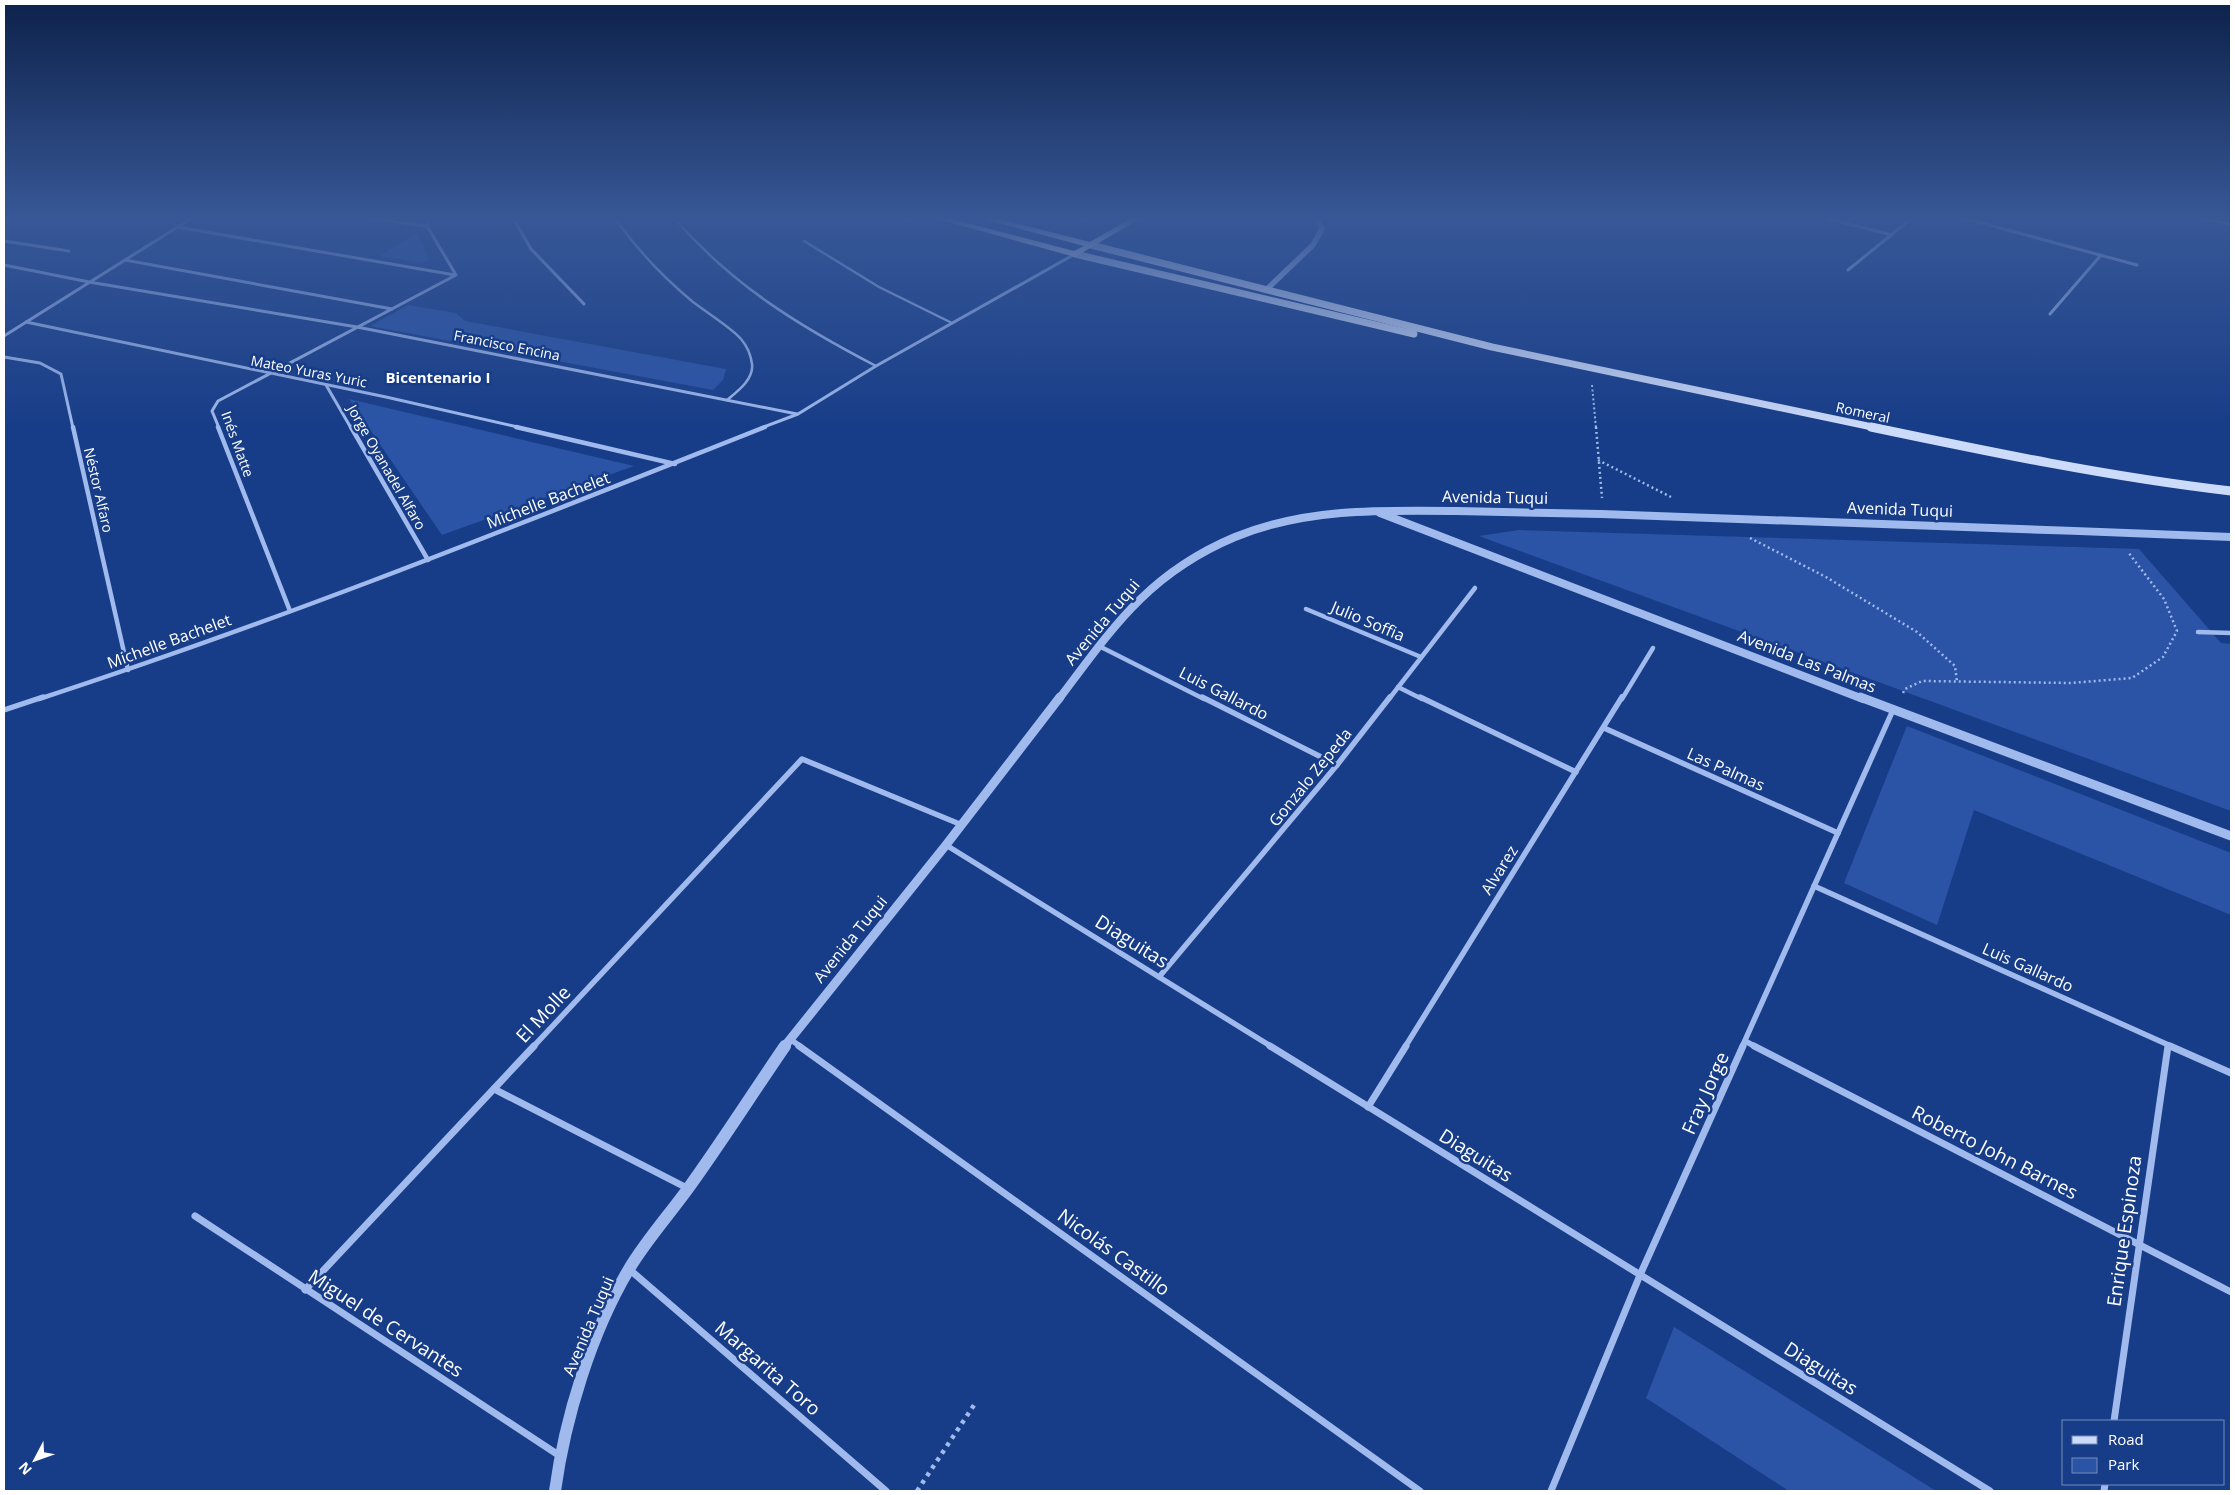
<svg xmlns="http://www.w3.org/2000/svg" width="2235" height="1495" viewBox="0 0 2235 1495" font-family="'Open Sans',sans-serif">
<rect width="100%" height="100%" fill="#183d88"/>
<g fill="#2b54a7">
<polygon points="417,233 429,260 424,263 380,256"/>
<polygon points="408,305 456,313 465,321 726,369 723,380 713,390 370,326"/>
<polygon points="349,399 634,466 442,535"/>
<polygon points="1519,530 2139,549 2221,643 2231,644 2231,811 1479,536"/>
<polygon points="1907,726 2231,853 2231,915 1974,810 1937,925 1844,883"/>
<polygon points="1674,1327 1936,1491 1789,1491 1646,1398"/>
</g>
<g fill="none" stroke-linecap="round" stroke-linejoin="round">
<g stroke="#a0baed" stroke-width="2" stroke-dasharray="2 2.5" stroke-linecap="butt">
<polyline points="902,218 921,224"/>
<polyline points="1076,224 1086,218"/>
<polyline points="1154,224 1163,218"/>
<polyline points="1592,385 1596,428"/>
</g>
<g stroke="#a0baed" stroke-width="2.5" stroke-dasharray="2 3" stroke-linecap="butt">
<polyline points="1596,427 1602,498"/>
<polyline points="1598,460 1671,497"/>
<polyline points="1750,538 1826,577 1917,632 1955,666 1957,682"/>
<polyline points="1903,693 1905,689 1922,681 2071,683 2132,678 2163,657 2177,631 2164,599 2128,552"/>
</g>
<polyline stroke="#a0baed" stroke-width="4.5" stroke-dasharray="4 5" stroke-linecap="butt" points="917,1491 976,1402"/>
<g stroke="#a0baed" stroke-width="2.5">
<path d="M 615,218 C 637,250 663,277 693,302 C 706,312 732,328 741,339 C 747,346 751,356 752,364 C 754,379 738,391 727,400"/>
<path d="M 674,218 C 732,285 799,326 876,366"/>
<polyline points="804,241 879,287 952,323"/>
</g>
<g stroke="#a0baed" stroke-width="3">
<polyline points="367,218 427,226"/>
<polyline points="513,218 531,249 584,304"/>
<polyline points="1825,218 1892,235"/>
<polyline points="1963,218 2137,265"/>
<polyline points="2200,218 2231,224"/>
<polyline points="177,227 455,275"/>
<polyline points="4,241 69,251"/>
<polyline points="125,260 392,309"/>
<polyline points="4,265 89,282 357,327 797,414"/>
<polyline points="1848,270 1912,218"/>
<polyline points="2050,314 2101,255"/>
<polyline points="26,322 386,397 522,428"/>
<polyline points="4,336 192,218"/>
<polyline points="4,357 40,363 61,374 73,428"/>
<polyline points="326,385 351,428"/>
<polyline points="219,428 212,411 218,401 456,275 427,226 428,218"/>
<polyline points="761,428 798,414 876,366 1075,254"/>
</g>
<g stroke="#a0baed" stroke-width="4.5">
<polyline points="73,427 128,670"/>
<polyline points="218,427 290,611"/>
<polyline points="351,427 428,560"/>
<polyline points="516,427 675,464"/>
<polyline points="1306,609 1421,657"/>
<polyline points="2198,632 2231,633"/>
<polyline points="1099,646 1204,699"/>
<polyline points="1398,687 1422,699"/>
<path d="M 39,699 C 285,619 525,522 765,427"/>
<polyline points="1389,699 1475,588"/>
<polyline points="1622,699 1653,648"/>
</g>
<g stroke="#a0baed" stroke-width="5.5">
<polyline points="1202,697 1337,765"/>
<polyline points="1420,697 1576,772"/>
<polyline points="4,710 43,697"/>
<polyline points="1604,728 1838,833"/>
<polyline points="946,845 1272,1047"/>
<polyline points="1814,886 2173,1047"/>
<polyline points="1159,977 1337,765 1390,697"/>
<polyline points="790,1039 801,1047"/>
<polyline points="1745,1041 1756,1047"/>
<polyline points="533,1047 802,759 962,825"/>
<polyline points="1405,1047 1622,697"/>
<polyline points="1742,1047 1893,710"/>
</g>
<g stroke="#a0baed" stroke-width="7">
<polyline points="799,1046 1420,1491"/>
<polyline points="1270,1046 1990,1491"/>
<polyline points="1754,1046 2231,1292"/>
<polyline points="2170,1046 2231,1073"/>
<polyline points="494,1089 687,1188"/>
<polyline points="1368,1107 1406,1046"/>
<polyline points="195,1216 560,1456"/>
<polyline points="629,1269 886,1491"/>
<polyline points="305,1290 534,1046"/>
<polyline points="2114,1421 2168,1046"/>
<polyline points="1551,1491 1640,1275 1743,1046"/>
<polyline points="2104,1491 2105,1484"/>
</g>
<polyline stroke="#a0baed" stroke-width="5.5" points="1266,290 1313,245 1322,229 1317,218"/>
<g stroke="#a0baed" stroke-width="8">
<polyline points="1380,513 1863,699"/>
<path d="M 1059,699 C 1113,627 1149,573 1235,537 C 1306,508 1382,510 1457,511 C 1505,512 1553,513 1601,514 C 1811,520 2021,529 2231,537"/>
</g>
<g stroke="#a0baed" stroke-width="9">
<polyline points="1860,697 2231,836"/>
<polyline points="784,1047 946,845 1060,697"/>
</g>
<path stroke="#a0baed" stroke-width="12" d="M 555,1491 C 565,1418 591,1333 629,1269 C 645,1242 668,1216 687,1190 C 721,1143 752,1094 785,1046"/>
<g stroke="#cddbfa" stroke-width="7">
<polyline points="1091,245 1492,347 1877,428"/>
<polyline points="1075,254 1414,334"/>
</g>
<path stroke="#cddbfa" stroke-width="9" d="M 1871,427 C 1990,452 2110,477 2231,491"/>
<polygon fill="#f2f6ff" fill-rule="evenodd" points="934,218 948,218 1074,251 1084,246 980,218 995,218 1090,242 1131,218 1141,218 1075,257"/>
</g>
<linearGradient id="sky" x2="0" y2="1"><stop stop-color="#0d224b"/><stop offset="0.51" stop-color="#375796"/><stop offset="1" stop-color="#375796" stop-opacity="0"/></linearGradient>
<rect width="2235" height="428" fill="url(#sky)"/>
<g text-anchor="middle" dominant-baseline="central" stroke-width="5" stroke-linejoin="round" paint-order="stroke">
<g font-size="14" fill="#fff" stroke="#183d88">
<text transform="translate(507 345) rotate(11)">Francisco Encina</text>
<text transform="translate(309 371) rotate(11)">Mateo Yuras Yuric</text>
<text transform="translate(1863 412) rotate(12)">Romeral</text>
<text transform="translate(238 444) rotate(70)">Inés Matte</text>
<text transform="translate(387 467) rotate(60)">Jorge Oyanadel Alfaro</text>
<text transform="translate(99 490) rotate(77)">Néstor Alfaro</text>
</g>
<g font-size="15" font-weight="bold" fill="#fff" stroke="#183d88">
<text x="438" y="377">Bicentenario I</text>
</g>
<g font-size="16" fill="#fff" stroke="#183d88">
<text transform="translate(1495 497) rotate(1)">Avenida Tuqui</text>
<text transform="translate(548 500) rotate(-21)">Michelle Bachelet</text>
<text transform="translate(1900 509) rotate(2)">Avenida Tuqui</text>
<text transform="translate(1368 621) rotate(23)">Julio Soffia</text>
<text transform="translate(1102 622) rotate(-50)">Avenida Tuqui</text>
<text transform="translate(169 641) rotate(-20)">Michelle Bachelet</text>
<text transform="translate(1807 661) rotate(21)">Avenida Las Palmas</text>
<text transform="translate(1224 693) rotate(27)">Luis Gallardo</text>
<text transform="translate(1726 769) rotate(24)">Las Palmas</text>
<text transform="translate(1310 777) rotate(-51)">Gonzalo Zepeda</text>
<text transform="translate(1499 870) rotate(-58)">Alvarez</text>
<text transform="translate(850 939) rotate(-51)">Avenida Tuqui</text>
<text transform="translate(2028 967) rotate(24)">Luis Gallardo</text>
<text transform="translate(588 1326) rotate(-67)">Avenida Tuqui</text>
</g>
<g font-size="19" fill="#fff" stroke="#183d88">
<text transform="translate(1132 941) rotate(32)">Diaguitas</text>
<text transform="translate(543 1014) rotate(-47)">El Molle</text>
<text transform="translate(1705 1093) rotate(-66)">Fray Jorge</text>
<text transform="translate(1995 1152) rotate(27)">Roberto John Barnes</text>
<text transform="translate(1476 1155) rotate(32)">Diaguitas</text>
<text transform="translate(2124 1231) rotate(-82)">Enrique Espinoza</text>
<text transform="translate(1114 1252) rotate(36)">Nicolás Castillo</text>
<text transform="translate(386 1323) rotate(33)">Miguel de Cervantes</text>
<text transform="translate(768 1368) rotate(41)">Margarita Toro</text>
<text transform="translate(1821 1368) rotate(32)">Diaguitas</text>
</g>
</g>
<rect width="2235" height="1495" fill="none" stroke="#ffffff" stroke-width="10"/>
<rect x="2062" y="1420" width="162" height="65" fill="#183d88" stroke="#748bb8"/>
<rect x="2072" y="1436" width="25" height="8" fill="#cddbfa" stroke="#748bb8"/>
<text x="2108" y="1445" font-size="15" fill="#ffffff">Road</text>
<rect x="2072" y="1458" width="25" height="15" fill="#2b54a7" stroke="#748bb8"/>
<text x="2108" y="1470" font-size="15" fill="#ffffff">Park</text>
<g transform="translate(35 1460) rotate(229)" stroke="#183d88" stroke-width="4" paint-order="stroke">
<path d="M0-4L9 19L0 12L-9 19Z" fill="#ffffff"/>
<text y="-8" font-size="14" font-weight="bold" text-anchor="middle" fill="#ffffff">N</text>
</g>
</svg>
